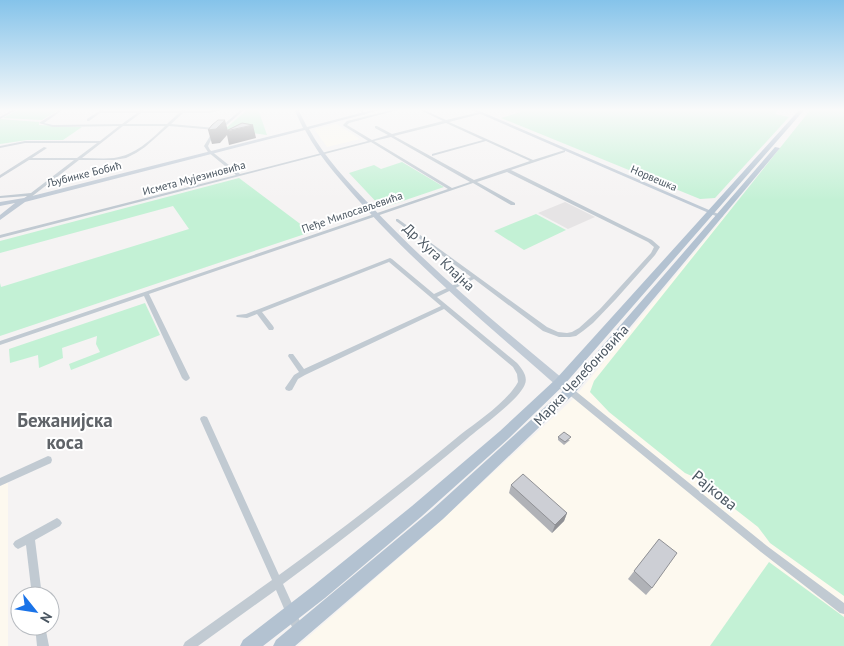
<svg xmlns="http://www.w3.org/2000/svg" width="844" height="646" viewBox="0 0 844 646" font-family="'PT Sans',sans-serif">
<rect width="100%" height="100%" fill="#f5f3f3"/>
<g fill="#fdf9ef">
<polygon points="844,109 844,646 298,646 433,528 573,399 724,217 805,124"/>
<polygon points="336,124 340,126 360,139 327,147 314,129"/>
<polygon points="8,482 8,646 0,646 0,486"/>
</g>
<polygon fill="#e6e4e5" points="565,202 595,217 568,229 538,213"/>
<g fill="#c3f1d5">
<polygon points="20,109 60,109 42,120 3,118"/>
<polygon points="248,109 258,109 267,135 225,129"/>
<polygon points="516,109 779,109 775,114 789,117 715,198 700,199 501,118 521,112"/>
<polygon points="811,109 844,109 844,596 770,543 758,527 694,477 685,473 609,412 590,392 594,381"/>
<polygon points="0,119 39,122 39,125 82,127 63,140 27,140 0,144"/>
<polygon points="402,162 444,187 382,208 349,173 374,165 381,169"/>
<polygon points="239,178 311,232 0,336 0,283 1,287 189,229 173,206 0,253 0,241"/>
<polygon points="536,214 566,230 524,250 494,231"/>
<polygon points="145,303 160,335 71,370 69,364 100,352 96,344 97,336 62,348 63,358 39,368 38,355 10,363 9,349"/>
<polygon points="769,562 844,617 844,646 710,646"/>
</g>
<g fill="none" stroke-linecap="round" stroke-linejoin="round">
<g fill="#c1cad2" fill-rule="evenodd">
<polygon points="14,109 18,109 0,119 0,117"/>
<path d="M 61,109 L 64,109 L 44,123 L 53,125 L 122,124 L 137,113 L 100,113 L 89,121 L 87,121 L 87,119 L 101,110 L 103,111 L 139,111 L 142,109 L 145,109 L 143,111 L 181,111 L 183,109 L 186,109 L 185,111 L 210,111 L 218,109 L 224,109 L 210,113 L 183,113 L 171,124 L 215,128 L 216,128 L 216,130 L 169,126 L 145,147 L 136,153 L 126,158 L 114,160 L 79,160 L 26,201 L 22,200 L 27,196 L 0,198 L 0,196 L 31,193 L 74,160 L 29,160 L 0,178 L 0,175 L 44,147 L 47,148 L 32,158 L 77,158 L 97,143 L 25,143 L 0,148 L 0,146 L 25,141 L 100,141 L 119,126 L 53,127 L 39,123 ZM 141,113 L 179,113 L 167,124 L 126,124 ZM 123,126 L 165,126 C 151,140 135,155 114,158 C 104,159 93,158 82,158 Z"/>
<path d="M 242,109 L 245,109 L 212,138 L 208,146 L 210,150 L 240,174 L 368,141 L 344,126 L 343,125 L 347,121 L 396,109 L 401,109 L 349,123 L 347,125 L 372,140 L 388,135 L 375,128 L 375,126 L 377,126 L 392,134 L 443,121 L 418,109 L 422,109 L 446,120 L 480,112 L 480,114 L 449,122 L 533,160 L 565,150 L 565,152 L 511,170 L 652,240 L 660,247 L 655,255 L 616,299 L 593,323 L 583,331 L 576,336 L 570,337 L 559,337 L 543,331 L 474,279 L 437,297 L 517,363 C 522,369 528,376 525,384 C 520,399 481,427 468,438 C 408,488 347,537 283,584 L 304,630 L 303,634 L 299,635 L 295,634 L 276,590 L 198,646 L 183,646 L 185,642 L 272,580 L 200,419 L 201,417 L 204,416 L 207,417 L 208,419 L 279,575 C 341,530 401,484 460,435 C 478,421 507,402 518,382 L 517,374 L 513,367 L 444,309 L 305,375 L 298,379 L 292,390 L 289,391 L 286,390 L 285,388 L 294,375 L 299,372 L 288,356 L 289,354 L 293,354 L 304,369 L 441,306 L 389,262 L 262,312 L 273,326 L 274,328 L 273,330 L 269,330 L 257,314 L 247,318 L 237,317 L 236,316 L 237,315 L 246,314 L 390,258 L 392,259 L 434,294 L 471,277 L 396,221 L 396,219 L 398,219 L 547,327 L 558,332 L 567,333 L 572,332 L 579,328 L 600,309 L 651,253 L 654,247 L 648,242 L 507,172 L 477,182 L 515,203 L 515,205 L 511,205 L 473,183 L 149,294 L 190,378 L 188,380 L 186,381 L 184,380 L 182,378 L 144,296 L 0,345 L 0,341 L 448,189 L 371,142 L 0,238 L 0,235 L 236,175 L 208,152 L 204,146 L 210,136 ZM 446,123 L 483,140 L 432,154 L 432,156 L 486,141 L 530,161 L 474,180 L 394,136 ZM 391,137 L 470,182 L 452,188 L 374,141 Z"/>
<polygon points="359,109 362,109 365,115 363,115"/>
<polygon points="570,388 573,389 767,546 844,603 844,614 840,613 761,552 567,393 566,391 567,389"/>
<polygon points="48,456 51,457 52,460 51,463 0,486 0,478"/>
<polygon points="57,518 60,520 62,523 60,526 35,540 42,596 32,596 26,545 18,549 15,547 13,544 15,541"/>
<polygon points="35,626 45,626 49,646 37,646"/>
</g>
<g fill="#c1cbd6" fill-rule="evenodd">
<path d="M 294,109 L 298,109 L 307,127 L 376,109 L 384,109 L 309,129 C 325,158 348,182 371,206 C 433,272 504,330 574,388 L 575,391 L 574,394 L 570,395 L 566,394 C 499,335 429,277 368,211 C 345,185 321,160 305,130 L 25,202 L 0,220 L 0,215 L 15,203 L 0,206 L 0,202 L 24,198 L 303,128 Z"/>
<polygon points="469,109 475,109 723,216 720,218 718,217"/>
</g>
<g fill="#b3c2d1" fill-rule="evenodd">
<polygon points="800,109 805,109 564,385 508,439 422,516 325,598 263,646 240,646 243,640 313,586 412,506 500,431 556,379"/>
<polygon points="775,147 780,148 574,394 443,519 295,646 273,646 276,640 433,509 566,388"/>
</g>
</g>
<g fill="#b0b2b7">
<polygon points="558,437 570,440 564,445 558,440"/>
<polygon points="511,485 567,513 564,521 552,533 509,493"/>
<polygon points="659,539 652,588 646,595 628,579"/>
</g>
<g fill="#909195">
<polygon points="225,120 228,131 253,125 256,138 229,145 227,135 220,143 212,144 208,130"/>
<polygon points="567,513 564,521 552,533 555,525"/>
</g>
<g fill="#cdcfd5" stroke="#909195">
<polygon points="218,120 225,120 216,129 208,130 212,125"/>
<polygon points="242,123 253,125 226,131"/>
<polygon points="564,432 571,437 565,442 558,437"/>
<polygon points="523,474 567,513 555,525 511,485"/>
<polygon points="659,539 677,553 652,588 634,571"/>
</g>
<linearGradient id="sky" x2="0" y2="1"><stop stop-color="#85c3ea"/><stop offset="0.55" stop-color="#fafafa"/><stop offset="1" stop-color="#fafafa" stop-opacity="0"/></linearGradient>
<rect width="844" height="200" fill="url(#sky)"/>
<g text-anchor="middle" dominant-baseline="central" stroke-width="4" stroke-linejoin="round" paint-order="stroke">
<g font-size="11" fill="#4a5661" stroke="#fff">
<text transform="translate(84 174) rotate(-14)">Љубинке Бобић</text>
<text transform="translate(194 178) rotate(-15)">Исмета Мујезиновића</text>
<text transform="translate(654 178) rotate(23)">Норвешка</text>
<text transform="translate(352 212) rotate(-19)">Пеђе Милосављевића</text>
</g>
<g font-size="14" fill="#4a5661" stroke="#fff">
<text transform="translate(439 257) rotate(43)">Др Хуга Клајна</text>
<text transform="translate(581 375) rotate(-47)">Марка Челебоновића</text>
</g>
<g font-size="16" fill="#4a5661" stroke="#fff">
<text transform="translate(715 490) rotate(39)">Рајкова</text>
</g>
<g font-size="19" font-weight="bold" fill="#5f6368" stroke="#fff">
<text x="65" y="420">Бежанијска<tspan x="65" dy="22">коса</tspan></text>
</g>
</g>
<g transform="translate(35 611) rotate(120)"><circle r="24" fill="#ffffff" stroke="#b7bbc0"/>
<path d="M0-4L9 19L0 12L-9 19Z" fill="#1a73e8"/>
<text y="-8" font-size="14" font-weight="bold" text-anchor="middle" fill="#4a5661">N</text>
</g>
</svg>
